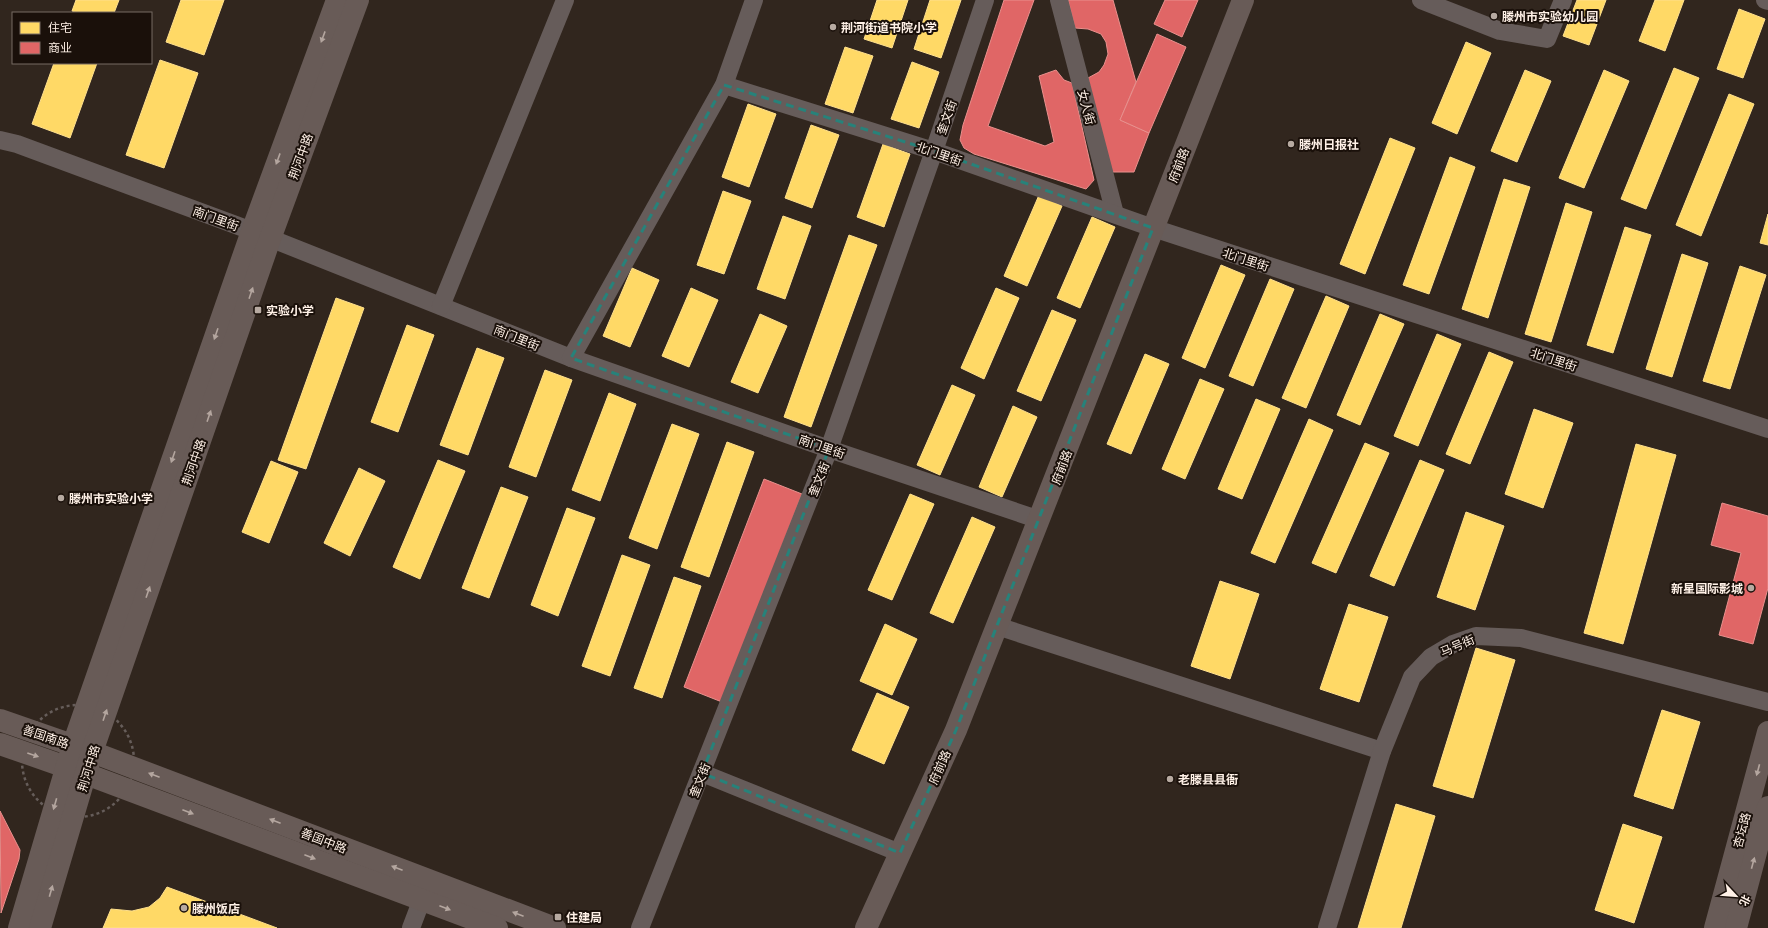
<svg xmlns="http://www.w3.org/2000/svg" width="1768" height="928" viewBox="0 0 1768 928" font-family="Barlow,'Noto Sans SC',sans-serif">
<rect width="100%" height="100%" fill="#31261e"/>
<g fill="#ffd966" stroke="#ffe08d">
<polygon points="76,0 119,0 114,13 77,13 72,11"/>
<polygon points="181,0 224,0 204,55 166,42"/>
<polygon points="877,0 908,0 892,48 864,39"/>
<polygon points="930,0 961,0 941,58 914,49"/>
<polygon points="1577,0 1606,0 1589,45 1563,36"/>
<polygon points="1655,0 1684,0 1665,51 1639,41"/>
<polygon points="1739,9 1765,19 1743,78 1717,69"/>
<polygon points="1466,42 1491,53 1457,134 1432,123"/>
<polygon points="845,47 873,56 853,113 825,104"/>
<polygon points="160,60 198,73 164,168 126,155"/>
<polygon points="912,62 939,72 919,128 891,119"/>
<polygon points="54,63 97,63 70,138 32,124"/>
<polygon points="1674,68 1699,78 1646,209 1621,199"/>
<polygon points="1525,70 1551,81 1517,162 1491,151"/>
<polygon points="1604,70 1629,81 1584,188 1559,178"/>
<polygon points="1729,94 1754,104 1701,236 1676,225"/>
<polygon points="748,104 776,114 749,187 722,177"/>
<polygon points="811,125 839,135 812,208 785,198"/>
<polygon points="1390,138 1415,148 1365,274 1340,264"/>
<polygon points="883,144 910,154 884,227 857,217"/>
<polygon points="1450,157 1475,167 1429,294 1403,285"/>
<polygon points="1504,179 1530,187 1488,318 1462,309"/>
<polygon points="723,191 751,201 724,274 697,265"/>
<polygon points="1039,195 1062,206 1027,286 1004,276"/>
<polygon points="1566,203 1592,212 1551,342 1525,334"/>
<polygon points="1768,214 1768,245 1760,243"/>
<polygon points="783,216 811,226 785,299 757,289"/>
<polygon points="1092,217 1115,227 1080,308 1057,298"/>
<polygon points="1625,227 1651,235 1613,353 1587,345"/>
<polygon points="849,235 877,245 811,427 784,417"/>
<polygon points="1682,254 1708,263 1672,377 1646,369"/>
<polygon points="1221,265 1245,275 1205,368 1182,358"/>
<polygon points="1740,266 1766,275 1730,389 1703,381"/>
<polygon points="632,268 659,280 630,347 603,336"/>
<polygon points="1270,279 1294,289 1253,386 1229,376"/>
<polygon points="691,288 718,300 689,367 662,356"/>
<polygon points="996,288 1019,298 984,379 961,368"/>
<polygon points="1326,296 1349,306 1306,408 1282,398"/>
<polygon points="336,298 364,308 306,469 278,460"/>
<polygon points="1052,310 1076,320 1041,401 1017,391"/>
<polygon points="760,314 787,326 758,393 731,382"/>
<polygon points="1380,314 1404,324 1360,425 1337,415"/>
<polygon points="407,325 434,335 398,432 371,422"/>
<polygon points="1437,334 1461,344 1418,446 1394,436"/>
<polygon points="477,348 504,358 468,455 440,445"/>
<polygon points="1489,352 1513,362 1470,464 1446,454"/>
<polygon points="1145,354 1169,364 1131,454 1107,444"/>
<polygon points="545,370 572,380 536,477 509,467"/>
<polygon points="1200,379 1224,389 1185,479 1162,469"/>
<polygon points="952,385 975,395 940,475 917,465"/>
<polygon points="609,393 636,404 600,501 572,490"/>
<polygon points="1256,399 1280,409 1242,499 1218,489"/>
<polygon points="1013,406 1037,417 1002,497 979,487"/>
<polygon points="1534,409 1573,423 1543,508 1505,494"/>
<polygon points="1309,419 1333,430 1275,563 1251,553"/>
<polygon points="672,424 699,434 657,549 629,538"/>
<polygon points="727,442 754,452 709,577 681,567"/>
<polygon points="1365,443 1389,453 1336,573 1312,563"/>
<polygon points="1636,444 1676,455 1623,644 1584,633"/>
<polygon points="438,460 465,471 420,579 393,567"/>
<polygon points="1420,460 1444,470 1394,586 1370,576"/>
<polygon points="271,461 298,472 269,543 242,532"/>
<polygon points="359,468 385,481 350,556 324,543"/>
<polygon points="501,487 528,497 489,598 462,588"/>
<polygon points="910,494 934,504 892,600 868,590"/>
<polygon points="567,508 595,518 558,616 531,605"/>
<polygon points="1466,512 1504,526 1475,610 1437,597"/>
<polygon points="972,517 995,527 953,623 930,613"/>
<polygon points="622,555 650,565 610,676 582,666"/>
<polygon points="674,577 701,586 662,698 634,688"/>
<polygon points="1220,581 1259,594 1230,679 1191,666"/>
<polygon points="1349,604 1388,617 1359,702 1320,689"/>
<polygon points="885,624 917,639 892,695 860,681"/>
<polygon points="1476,648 1515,660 1473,798 1433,786"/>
<polygon points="877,693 909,707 884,764 852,750"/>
<polygon points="1662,710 1700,722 1673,809 1634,796"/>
<polygon points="1396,804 1435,816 1401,928 1358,928"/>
<polygon points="1623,824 1662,837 1634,923 1595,910"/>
<polygon points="167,887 277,928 103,928 111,909 132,911 149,907 160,898"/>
</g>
<g fill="#e06666" stroke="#e9908d">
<polygon points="1004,0 1034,0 988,126 1045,146 1054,142 1039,76 1056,70 1064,80 1072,83 1094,180 1086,189 974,154 964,148 960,140 963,125"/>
<polygon points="1068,0 1113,0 1136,82 1120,120 1149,133 1134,172 1110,172 1088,78 1099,72 1104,65 1108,54 1106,42 1101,34 1088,29 1075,28"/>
<polygon points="1165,0 1198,0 1182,37 1154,24"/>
<polygon points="1157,34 1186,47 1149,133 1120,120"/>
<polygon points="764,479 802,494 722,702 684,687"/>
<polygon points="1722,503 1768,516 1768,588 1753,644 1719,635 1741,553 1711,545"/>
<polygon points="0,811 20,850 19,859 1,913"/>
</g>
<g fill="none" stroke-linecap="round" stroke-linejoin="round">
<circle stroke="#665d5a" stroke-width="2.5" stroke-dasharray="3 3" stroke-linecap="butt" cx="78" cy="761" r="56"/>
<g stroke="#665c5a" stroke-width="18">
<polyline points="1059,0 1115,214"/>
<polyline points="1421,0 1500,31 1547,39 1563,0"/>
<polyline points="1765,0 1768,1"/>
<polyline points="724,85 934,151 1153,228 1768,429"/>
<polyline points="0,140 17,144 252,231 571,358 829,449 1040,520"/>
<polyline points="441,306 565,0"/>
<polyline points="571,358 724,85 754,0"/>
<polyline points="997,626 1382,751"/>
<polyline points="702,773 900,853"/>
<polyline points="411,928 422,899"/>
<polyline points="640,928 829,449 934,151 985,0"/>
<polyline points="1327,928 1382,751 1412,677 1431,657 1453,644 1476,636 1521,638 1768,702"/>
</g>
<g stroke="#685b57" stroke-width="22">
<polyline points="0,720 92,752 555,928"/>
<polyline points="0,744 86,774 497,928"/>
<polyline points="19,928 73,745 252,231 337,0"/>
<polyline points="40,928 92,752 270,239 358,0"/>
<polyline points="866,928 956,730 1243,0"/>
<polyline points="1715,928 1768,732"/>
<polyline points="1736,928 1768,807"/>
</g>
</g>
<defs><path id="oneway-solid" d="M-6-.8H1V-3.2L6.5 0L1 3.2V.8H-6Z"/></defs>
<g fill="#b4a69f">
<use href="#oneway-solid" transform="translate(323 37) rotate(110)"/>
<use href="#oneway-solid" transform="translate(278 159) rotate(110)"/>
<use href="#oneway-solid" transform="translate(251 293) rotate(-71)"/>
<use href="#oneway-solid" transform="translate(216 334) rotate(109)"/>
<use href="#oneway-solid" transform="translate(209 416) rotate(-71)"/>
<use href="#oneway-solid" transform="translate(173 457) rotate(109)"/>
<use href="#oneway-solid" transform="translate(148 592) rotate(-71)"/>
<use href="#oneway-solid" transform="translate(105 715) rotate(-71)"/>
<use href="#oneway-solid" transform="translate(33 755) rotate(19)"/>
<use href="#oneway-solid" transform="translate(1758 770) rotate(105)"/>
<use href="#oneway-solid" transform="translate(154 775) rotate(-159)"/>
<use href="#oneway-solid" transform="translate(55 804) rotate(106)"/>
<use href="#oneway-solid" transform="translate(188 812) rotate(21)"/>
<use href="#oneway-solid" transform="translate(275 821) rotate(-159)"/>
<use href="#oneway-solid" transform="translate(310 857) rotate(21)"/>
<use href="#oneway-solid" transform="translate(1753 863) rotate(-75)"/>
<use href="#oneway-solid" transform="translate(397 868) rotate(-159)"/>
<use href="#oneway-solid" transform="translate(51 891) rotate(-74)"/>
<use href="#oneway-solid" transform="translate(445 908) rotate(21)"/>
<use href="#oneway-solid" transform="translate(518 914) rotate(-159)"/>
</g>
<path fill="none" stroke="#27827a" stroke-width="3" stroke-dasharray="8 5" stroke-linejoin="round" d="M 724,85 L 934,151 L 1153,228 L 956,730 L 900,853 L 702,773 L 829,449 L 571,358 Z"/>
<g fill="#b7aaa1" stroke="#1a100a" stroke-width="1.5">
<circle cx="1494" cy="16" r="4"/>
<circle cx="833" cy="27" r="4"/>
<circle cx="1291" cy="144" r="4"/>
<rect x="254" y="306" width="8" height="8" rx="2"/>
<circle cx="61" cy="498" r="4"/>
<circle cx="1751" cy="588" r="4"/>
<circle cx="1170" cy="779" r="4"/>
<circle cx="184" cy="908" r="4"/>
<rect x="554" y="913" width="8" height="8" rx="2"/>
</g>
<g text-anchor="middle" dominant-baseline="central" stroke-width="4" stroke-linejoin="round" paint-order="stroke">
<g font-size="12" font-weight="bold" fill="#fff1e7" stroke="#1a100a" text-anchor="start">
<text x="1502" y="16">滕州市实验幼儿园</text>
<text x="841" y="27">荆河街道书院小学</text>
<text x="1299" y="144">滕州日报社</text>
<text x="266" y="310">实验小学</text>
<text x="69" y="498">滕州市实验小学</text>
<text x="1743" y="588" text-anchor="end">新星国际影城</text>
<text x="1178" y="779">老滕县县衙</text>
<text x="192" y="908">滕州饭店</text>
<text x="566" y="917">住建局</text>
</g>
<g font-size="12" fill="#fff1e7" stroke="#1a100a">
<text transform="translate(1087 107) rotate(75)">女人街</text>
<text transform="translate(946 117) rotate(-71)">奎文街</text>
<text transform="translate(939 153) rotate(19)">北门里街</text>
<text transform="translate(300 156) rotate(-70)">荆河中路</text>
<text transform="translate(1178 165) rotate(-69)">府前路</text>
<text transform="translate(216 218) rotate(20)">南门里街</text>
<text transform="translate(1246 259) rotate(18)">北门里街</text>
<text transform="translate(517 337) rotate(22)">南门里街</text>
<text transform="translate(1554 359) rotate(18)">北门里街</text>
<text transform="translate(822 446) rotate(19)">南门里街</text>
<text transform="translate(193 462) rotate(-71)">荆河中路</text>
<text transform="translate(1061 467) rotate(-69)">府前路</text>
<text transform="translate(818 479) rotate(-68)">奎文街</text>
<text transform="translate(1457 645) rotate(-23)">马号街</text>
<text transform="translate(46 736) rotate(19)">善国南路</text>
<text transform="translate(939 767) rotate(-66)">府前路</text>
<text transform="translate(88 768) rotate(-73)">荆河中路</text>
<text transform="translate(699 780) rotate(-68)">奎文街</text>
<text transform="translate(1741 830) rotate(-75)">杏坛路</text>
<text transform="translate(324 840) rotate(21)">善国中路</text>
</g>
</g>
<rect x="12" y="12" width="140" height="52" fill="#1a100a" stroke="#766a62"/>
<rect x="20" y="22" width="20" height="12" fill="#ffd966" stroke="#766a62"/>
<text x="48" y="32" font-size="12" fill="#fff1e7">住宅</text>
<rect x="20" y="42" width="20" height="12" fill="#e06666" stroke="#766a62"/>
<text x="48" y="52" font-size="12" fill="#fff1e7">商业</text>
<g transform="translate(1736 896) rotate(116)" stroke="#1a100a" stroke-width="3" paint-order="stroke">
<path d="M0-3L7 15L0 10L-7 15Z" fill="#fff1e7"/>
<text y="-6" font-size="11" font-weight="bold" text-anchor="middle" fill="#fff1e7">北</text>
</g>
</svg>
